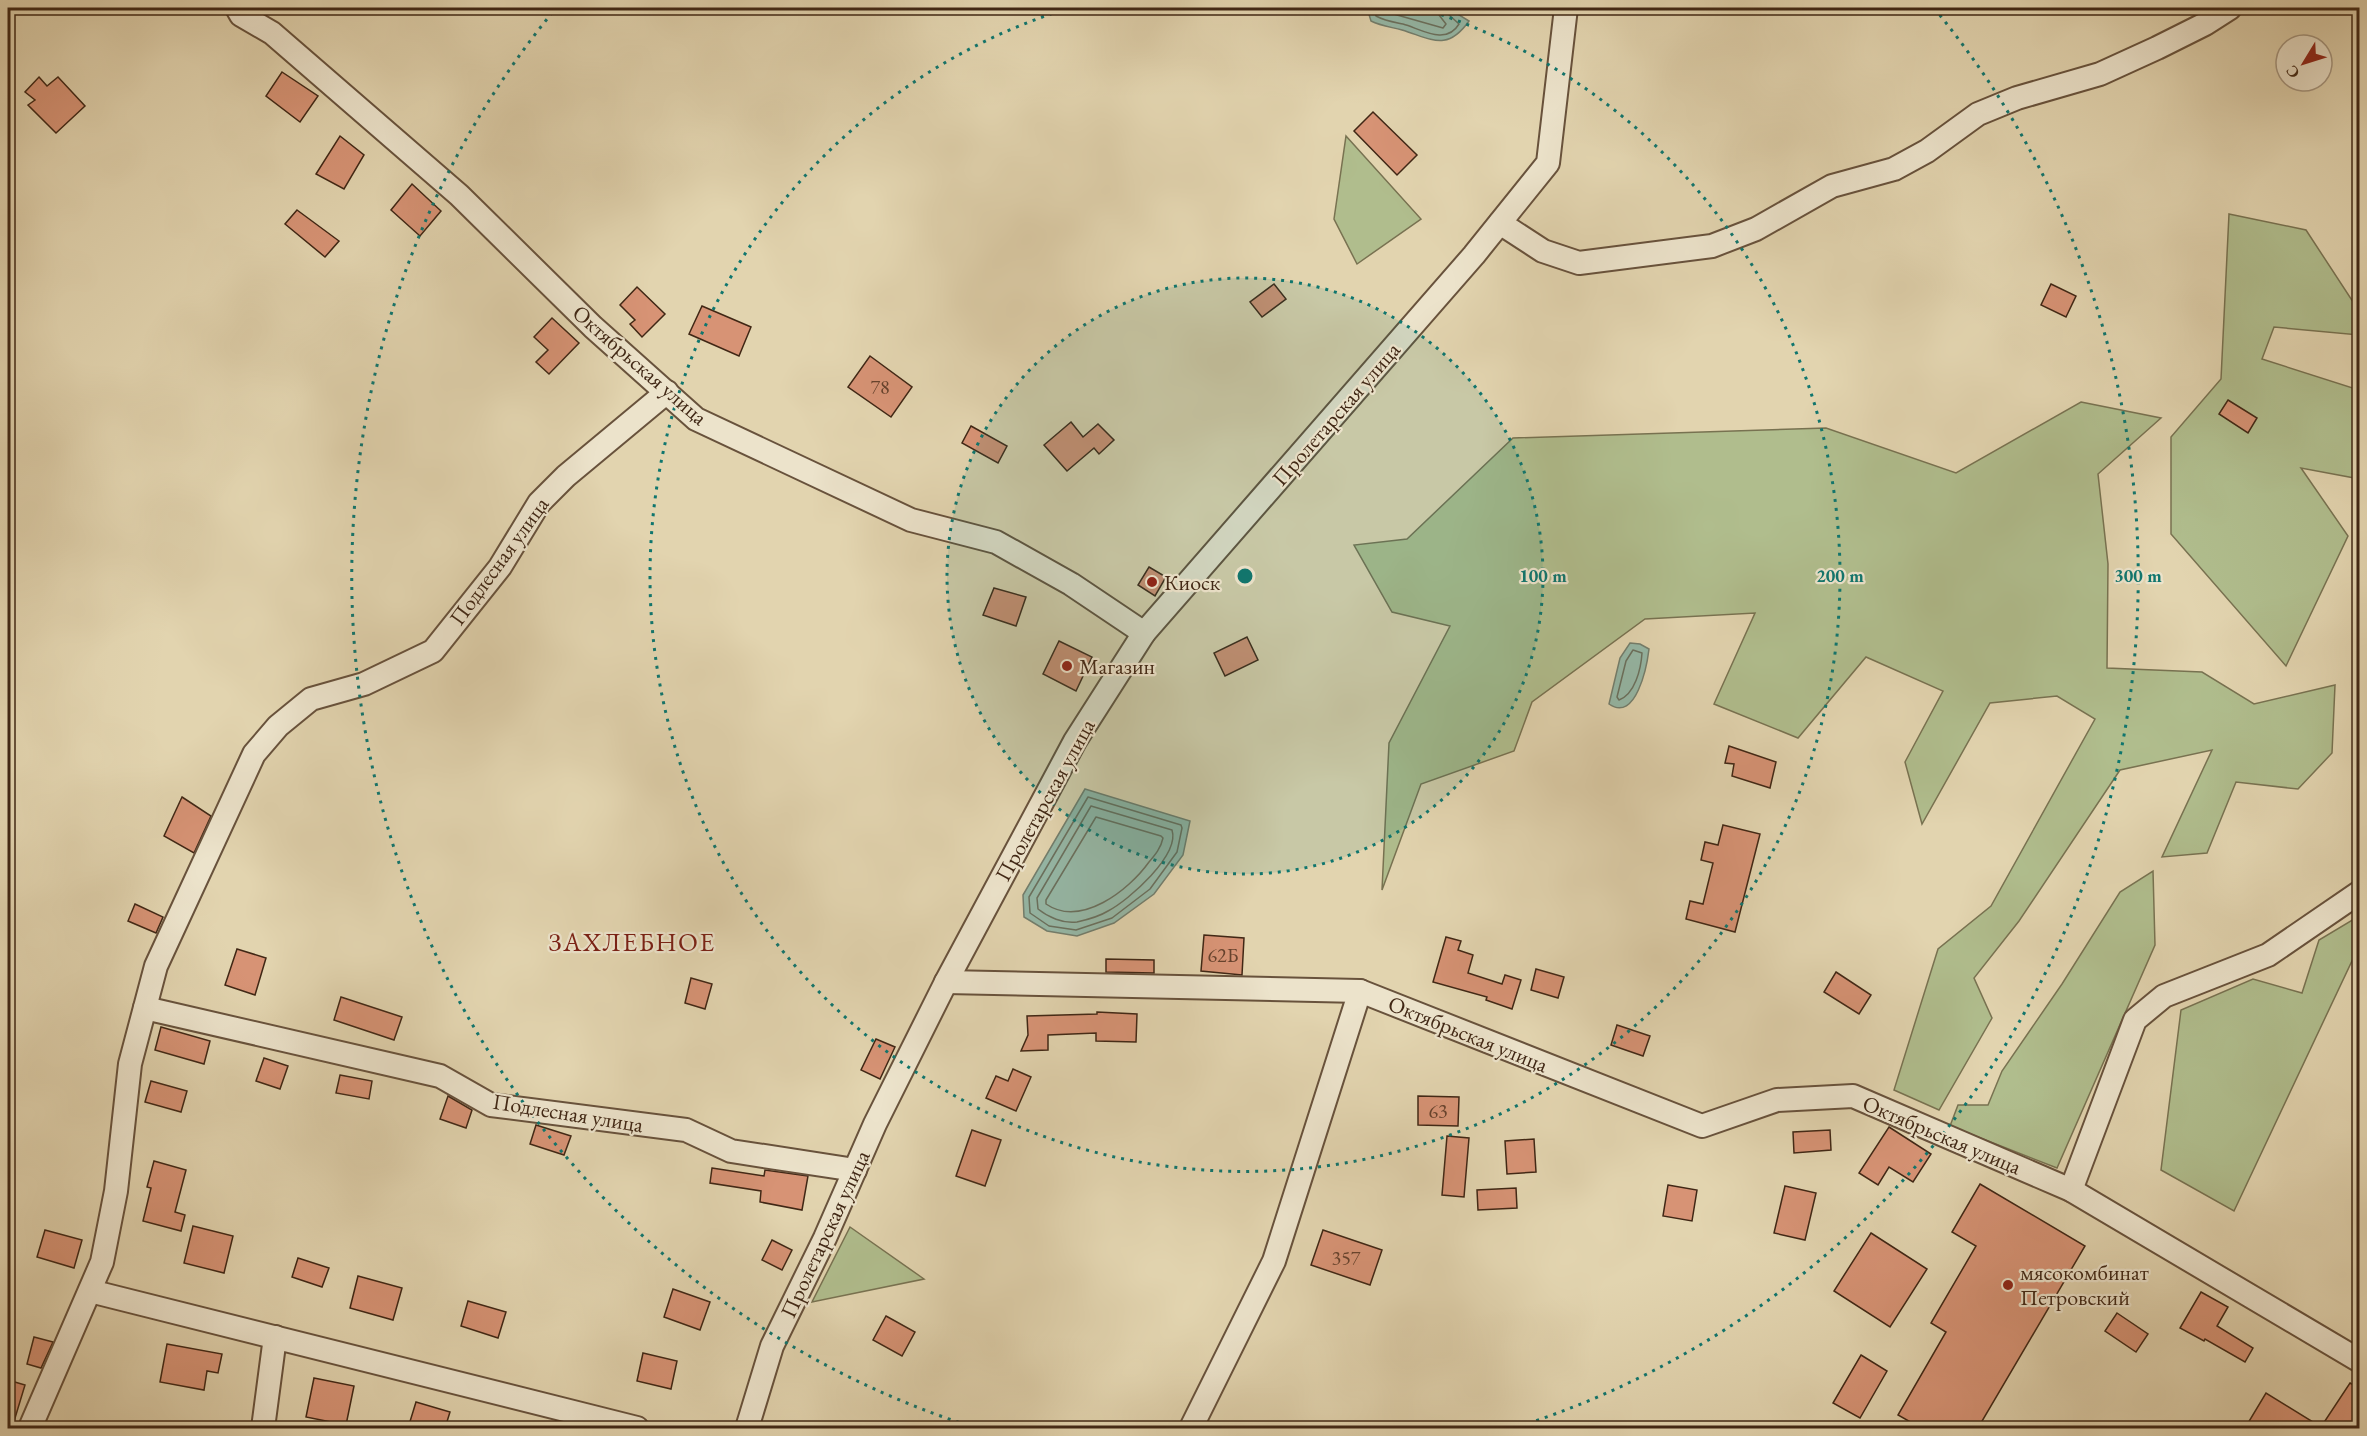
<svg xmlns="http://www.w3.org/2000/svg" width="2367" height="1436" viewBox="0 0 2367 1436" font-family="'EB Garamond',serif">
<rect width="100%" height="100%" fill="#e2d4af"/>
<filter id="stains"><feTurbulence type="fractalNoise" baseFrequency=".00333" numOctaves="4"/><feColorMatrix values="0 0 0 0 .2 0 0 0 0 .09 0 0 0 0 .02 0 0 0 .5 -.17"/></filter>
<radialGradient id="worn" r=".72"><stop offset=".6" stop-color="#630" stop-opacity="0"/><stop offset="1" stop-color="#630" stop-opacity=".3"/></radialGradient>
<g fill="#b0bd8d" stroke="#787251" stroke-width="1.5">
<polygon points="1346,136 1421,219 1357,264 1334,219"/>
<polygon points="2229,214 2306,230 2359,311 2359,335 2274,327 2262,359 2359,390 2360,479 2301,468 2348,536 2286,666 2171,534 2171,437 2221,379"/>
<polygon points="2081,402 2161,418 2098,474 2108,564 2107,668 2202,672 2254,704 2335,685 2332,753 2298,789 2236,782 2207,853 2162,857 2212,750 2120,770 2019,921 1974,978 1992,1018 1939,1110 1894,1090 1938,949 1991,906 2095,719 2057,696 1990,703 1922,824 1905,762 1943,691 1866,657 1798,738 1714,704 1755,613 1645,619 1532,702 1514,751 1421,784 1382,890 1389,743 1450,626 1392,612 1354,545 1407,539 1513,438 1826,428 1956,473"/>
<polygon points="2153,871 2155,945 2057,1168 1950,1126 1958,1105 1988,1105 2002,1071 2062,984 2120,892"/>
<polygon points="2359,916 2359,946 2234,1211 2161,1170 2181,1010 2253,979 2302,993 2319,940"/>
<polygon points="850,1227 924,1279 812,1302"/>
</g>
<g fill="#95b8a7" stroke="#737e6d" stroke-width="1.5">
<path d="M 1367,8 L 1448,8 L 1469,21 C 1447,52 1432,39 1402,30 C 1391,27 1381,26 1371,21 Z"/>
<path d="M 1630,643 L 1640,644 L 1649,649 C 1647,666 1636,723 1609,704 L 1620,658 Z"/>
<polygon points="1085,789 1190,821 1183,855 1154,894 1114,923 1077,936 1047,931 1024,917 1023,895"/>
</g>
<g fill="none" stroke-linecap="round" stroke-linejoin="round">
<g stroke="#6a705e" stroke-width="1.5">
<path d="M 1373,8 L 1376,16 C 1385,21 1393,22 1403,24 C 1421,29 1446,46 1459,24 L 1447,13 L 1445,8"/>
<polyline points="1381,8 1383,11 1443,28 1446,24 1439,15 1438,8"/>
<path d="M 1633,650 L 1642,653 C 1641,669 1635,694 1619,700 L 1617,697 L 1626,661 Z"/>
<polygon points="1088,797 1181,825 1182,828 1177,852 1150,889 1112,918 1076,930 1049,926 1030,913 1029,897"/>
<path d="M 1091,806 L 1172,830 C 1180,855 1129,900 1108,911 C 1100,916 1086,920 1077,922 C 1063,924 1048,917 1038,909 L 1037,898 Z"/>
<path d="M 1096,817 L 1161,836 L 1163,838 C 1161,848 1155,855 1149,862 C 1129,890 1081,928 1046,904 L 1046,900 Z"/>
</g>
</g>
<g fill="#d79375" stroke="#402715" stroke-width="1.5">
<polygon points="282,72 318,96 300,122 266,96"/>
<polygon points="39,77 47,86 58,77 85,106 56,133 28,105 35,100 25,92"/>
<polygon points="1373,112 1417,155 1397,175 1354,131"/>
<polygon points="340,136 364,155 344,189 316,174"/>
<polygon points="412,184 441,211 420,236 391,210"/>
<polygon points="297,210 339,241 325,257 285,224"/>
<polygon points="1274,284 1286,299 1262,317 1250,302"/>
<polygon points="2051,284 2076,296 2066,317 2041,305"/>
<polygon points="637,287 665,314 642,337 630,324 635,320 620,305"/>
<polygon points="702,306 751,327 739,356 689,334"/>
<polygon points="552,318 579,343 549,374 536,362 548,350 534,337"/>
<polygon points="870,356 912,387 891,417 848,387"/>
<polygon points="2228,400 2257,418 2248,433 2219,414"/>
<polygon points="1071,422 1083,437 1098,424 1114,440 1099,454 1094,448 1067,471 1044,445"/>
<polygon points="971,426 1007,446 998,463 962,443"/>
<polygon points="1149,567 1166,577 1155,596 1138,585"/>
<polygon points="994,588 1026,597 1016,626 983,615"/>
<polygon points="1247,637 1258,660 1225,676 1214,653"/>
<polygon points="1059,641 1092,657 1076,691 1043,674"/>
<polygon points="1729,746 1776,762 1770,788 1732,776 1734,764 1725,763"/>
<polygon points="182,797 211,816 194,853 164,836"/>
<polygon points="1723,825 1760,834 1735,932 1686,919 1690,901 1703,904 1713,863 1701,860 1705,842 1718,845"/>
<polygon points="135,904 163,917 156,933 128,921"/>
<polygon points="1204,935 1244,938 1242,975 1201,971"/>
<polygon points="1446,937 1461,941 1458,950 1473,955 1468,973 1502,984 1505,975 1521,980 1512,1009 1486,1000 1487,997 1433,982"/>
<polygon points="237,949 266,958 255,995 225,985"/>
<polygon points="1106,959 1154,960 1154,973 1106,972"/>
<polygon points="1536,969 1564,977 1558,998 1531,990"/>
<polygon points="1836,972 1871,995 1859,1014 1824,992"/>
<polygon points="691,978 712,984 705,1009 685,1003"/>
<polygon points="341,997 402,1017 394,1040 334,1020"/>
<polygon points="1097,1012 1137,1014 1136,1042 1096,1041 1096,1033 1048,1035 1048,1050 1021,1051 1028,1035 1027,1016 1097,1014"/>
<polygon points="1617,1025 1650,1036 1643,1056 1611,1045"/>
<polygon points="161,1027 210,1041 204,1064 155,1050"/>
<polygon points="876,1039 895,1047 880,1079 861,1070"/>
<polygon points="264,1058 288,1066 280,1089 256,1081"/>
<polygon points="1013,1069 1031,1077 1016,1111 986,1098 996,1076 1008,1081"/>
<polygon points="340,1075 372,1081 369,1099 336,1093"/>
<polygon points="151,1081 187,1091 181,1112 145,1102"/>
<polygon points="448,1096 472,1110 466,1128 440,1119"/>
<polygon points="1418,1096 1459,1097 1458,1126 1418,1125"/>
<polygon points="536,1125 571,1136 564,1155 530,1144"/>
<polygon points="1889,1127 1931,1154 1913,1182 1889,1167 1878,1185 1859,1173"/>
<polygon points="972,1130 1001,1140 985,1186 956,1176"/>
<polygon points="1830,1130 1831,1150 1794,1153 1793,1132"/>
<polygon points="1447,1136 1469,1138 1464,1197 1442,1195"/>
<polygon points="1534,1139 1536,1172 1507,1174 1505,1141"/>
<polygon points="154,1161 186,1170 175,1212 185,1215 181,1231 143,1221 151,1188 147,1187"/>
<polygon points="712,1168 764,1176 765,1170 808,1176 802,1210 760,1202 761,1191 710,1183"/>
<polygon points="1980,1184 2085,1246 1978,1428 1921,1428 1898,1415 1946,1332 1931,1323 1976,1246 1952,1232"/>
<polygon points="1668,1185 1697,1190 1692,1221 1663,1216"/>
<polygon points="1785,1186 1816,1193 1805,1240 1774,1233"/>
<polygon points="1516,1188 1517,1208 1478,1210 1477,1190"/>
<polygon points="193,1226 233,1236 224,1273 184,1263"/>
<polygon points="45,1230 82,1240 74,1268 37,1257"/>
<polygon points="1323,1230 1382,1250 1370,1285 1311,1265"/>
<polygon points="1871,1233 1927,1269 1890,1327 1834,1291"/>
<polygon points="772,1240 792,1250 782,1270 762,1260"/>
<polygon points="298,1258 329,1268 322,1287 292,1277"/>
<polygon points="358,1276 402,1288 393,1320 350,1308"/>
<polygon points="673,1289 710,1302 700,1330 664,1317"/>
<polygon points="2201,1292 2228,1307 2217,1326 2253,1348 2245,1362 2205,1339 2204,1341 2180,1328"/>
<polygon points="468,1301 506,1312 498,1338 461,1326"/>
<polygon points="2117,1313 2148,1334 2136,1352 2105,1331"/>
<polygon points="886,1316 915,1332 902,1356 873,1340"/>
<polygon points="34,1337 53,1342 41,1368 27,1364"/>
<polygon points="167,1344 222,1354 218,1373 207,1371 204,1390 160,1382"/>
<polygon points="643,1353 677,1361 671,1389 637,1381"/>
<polygon points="1861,1355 1887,1371 1860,1418 1833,1403"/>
<polygon points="314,1378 354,1386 346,1425 306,1417"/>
<polygon points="8,1380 25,1385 12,1428 8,1428"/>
<polygon points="2350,1383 2360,1389 2360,1413 2349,1428 2245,1428 2266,1393 2321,1427"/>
<polygon points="416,1402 450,1412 445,1428 408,1428"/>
</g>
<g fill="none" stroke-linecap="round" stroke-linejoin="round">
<defs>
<g id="minor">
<polyline points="237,8 241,15 272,33 459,195 593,327 696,419 911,520 996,542 1071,584 1144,633"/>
<polyline points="1500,223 1543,251 1579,263 1712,246 1756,229 1832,186 1894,169 1927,151 1978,114 2017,98 2100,74 2157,48 2205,24 2230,8"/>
<polyline points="946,982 1360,991 1702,1126 1777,1100 1853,1096 2071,1190 2360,1361"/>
<polyline points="145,1008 440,1076 491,1105 686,1130 731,1151 855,1170"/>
<polyline points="2071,1190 2135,1020 2164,996 2268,955 2360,892"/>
<polyline points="90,1291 637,1428"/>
<polyline points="30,1428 102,1262 116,1191 130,1064 156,966 254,754 278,726 311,699 364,684 433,651 500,567 539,503 566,476 667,392"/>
<polyline points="263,1428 275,1337"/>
<polyline points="747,1428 772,1346 825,1238 875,1124 946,982 1075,741 1144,633 1474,255 1548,163 1566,8"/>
<polyline points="1191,1428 1274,1261 1360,991"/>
</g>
</defs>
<use href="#minor" stroke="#68523c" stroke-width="26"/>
<use href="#minor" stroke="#ece3cb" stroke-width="22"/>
</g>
<circle cx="1245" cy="576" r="298" fill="#0f766e" fill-opacity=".12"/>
<g fill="none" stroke="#0f766e" stroke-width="3" stroke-dasharray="3 6">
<circle cx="1245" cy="576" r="298"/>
<path d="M1424 9A595 595 0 1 1 1066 9"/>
<path d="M976 1428A893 893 0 0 1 556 8M1934 8A893 893 0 0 1 1514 1428"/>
</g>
<g fill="#8f2418" stroke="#ece3cb" stroke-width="2">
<circle cx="1152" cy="582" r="6"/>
<circle cx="1067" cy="666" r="6"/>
<circle cx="2008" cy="1285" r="6"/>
</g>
<g text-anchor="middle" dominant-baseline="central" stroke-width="4.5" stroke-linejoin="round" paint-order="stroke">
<g font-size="20" fill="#66422d">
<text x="880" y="387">78</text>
<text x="1223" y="955">62Б</text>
<text x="1438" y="1111">63</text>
<text x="1346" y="1258">357</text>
</g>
<g font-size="22" fill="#402715" stroke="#ece3cb">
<text transform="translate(640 365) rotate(41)">Октябрьская улица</text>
<text transform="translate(1336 414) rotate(-49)">Пролетарская улица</text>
<text transform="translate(499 561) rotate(-54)">Подлесная улица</text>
<text transform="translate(1045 800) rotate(-61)">Пролетарская улица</text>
<text transform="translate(1468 1034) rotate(22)">Октябрьская улица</text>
<text transform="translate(568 1113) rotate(9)">Подлесная улица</text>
<text transform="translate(1942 1135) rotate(23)">Октябрьская улица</text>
<text transform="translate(825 1234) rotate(-65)">Пролетарская улица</text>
</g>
<g font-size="22" fill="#402715" stroke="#ece3cb" text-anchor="start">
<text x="1164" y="582">Киоск</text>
<text x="1079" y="666">Магазин</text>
<text x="2020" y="1272">мясокомбинат<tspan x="2020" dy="25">Петровский</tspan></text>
</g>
<g font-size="26" letter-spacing="1.5" fill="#7a1f14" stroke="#ece3cb">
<text x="632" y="942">ЗАХЛЕБНОЕ</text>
</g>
</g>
<circle cx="1245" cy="576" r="9" fill="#0f766e" stroke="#ece3cb" stroke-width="3"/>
<g font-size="18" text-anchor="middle" font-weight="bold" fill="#0f766e" stroke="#ece3cb" stroke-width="4.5" stroke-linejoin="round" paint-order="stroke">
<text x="1543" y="582">100 m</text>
<text x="1840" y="582">200 m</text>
<text x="2138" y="582">300 m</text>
</g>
<rect width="2367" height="1436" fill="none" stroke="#e2d4af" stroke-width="30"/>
<rect x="9" y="9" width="2349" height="1418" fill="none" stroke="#402715" stroke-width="3"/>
<rect x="15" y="15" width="2337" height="1406" fill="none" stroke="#402715" stroke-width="1.5"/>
<g transform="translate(2304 63) rotate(232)"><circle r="28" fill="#ece3cb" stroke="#a79882" stroke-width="1.5"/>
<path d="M0-4.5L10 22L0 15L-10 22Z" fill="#8f2418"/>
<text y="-9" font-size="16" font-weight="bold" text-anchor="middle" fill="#402715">С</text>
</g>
<rect width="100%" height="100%" filter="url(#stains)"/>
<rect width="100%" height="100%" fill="url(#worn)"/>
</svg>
